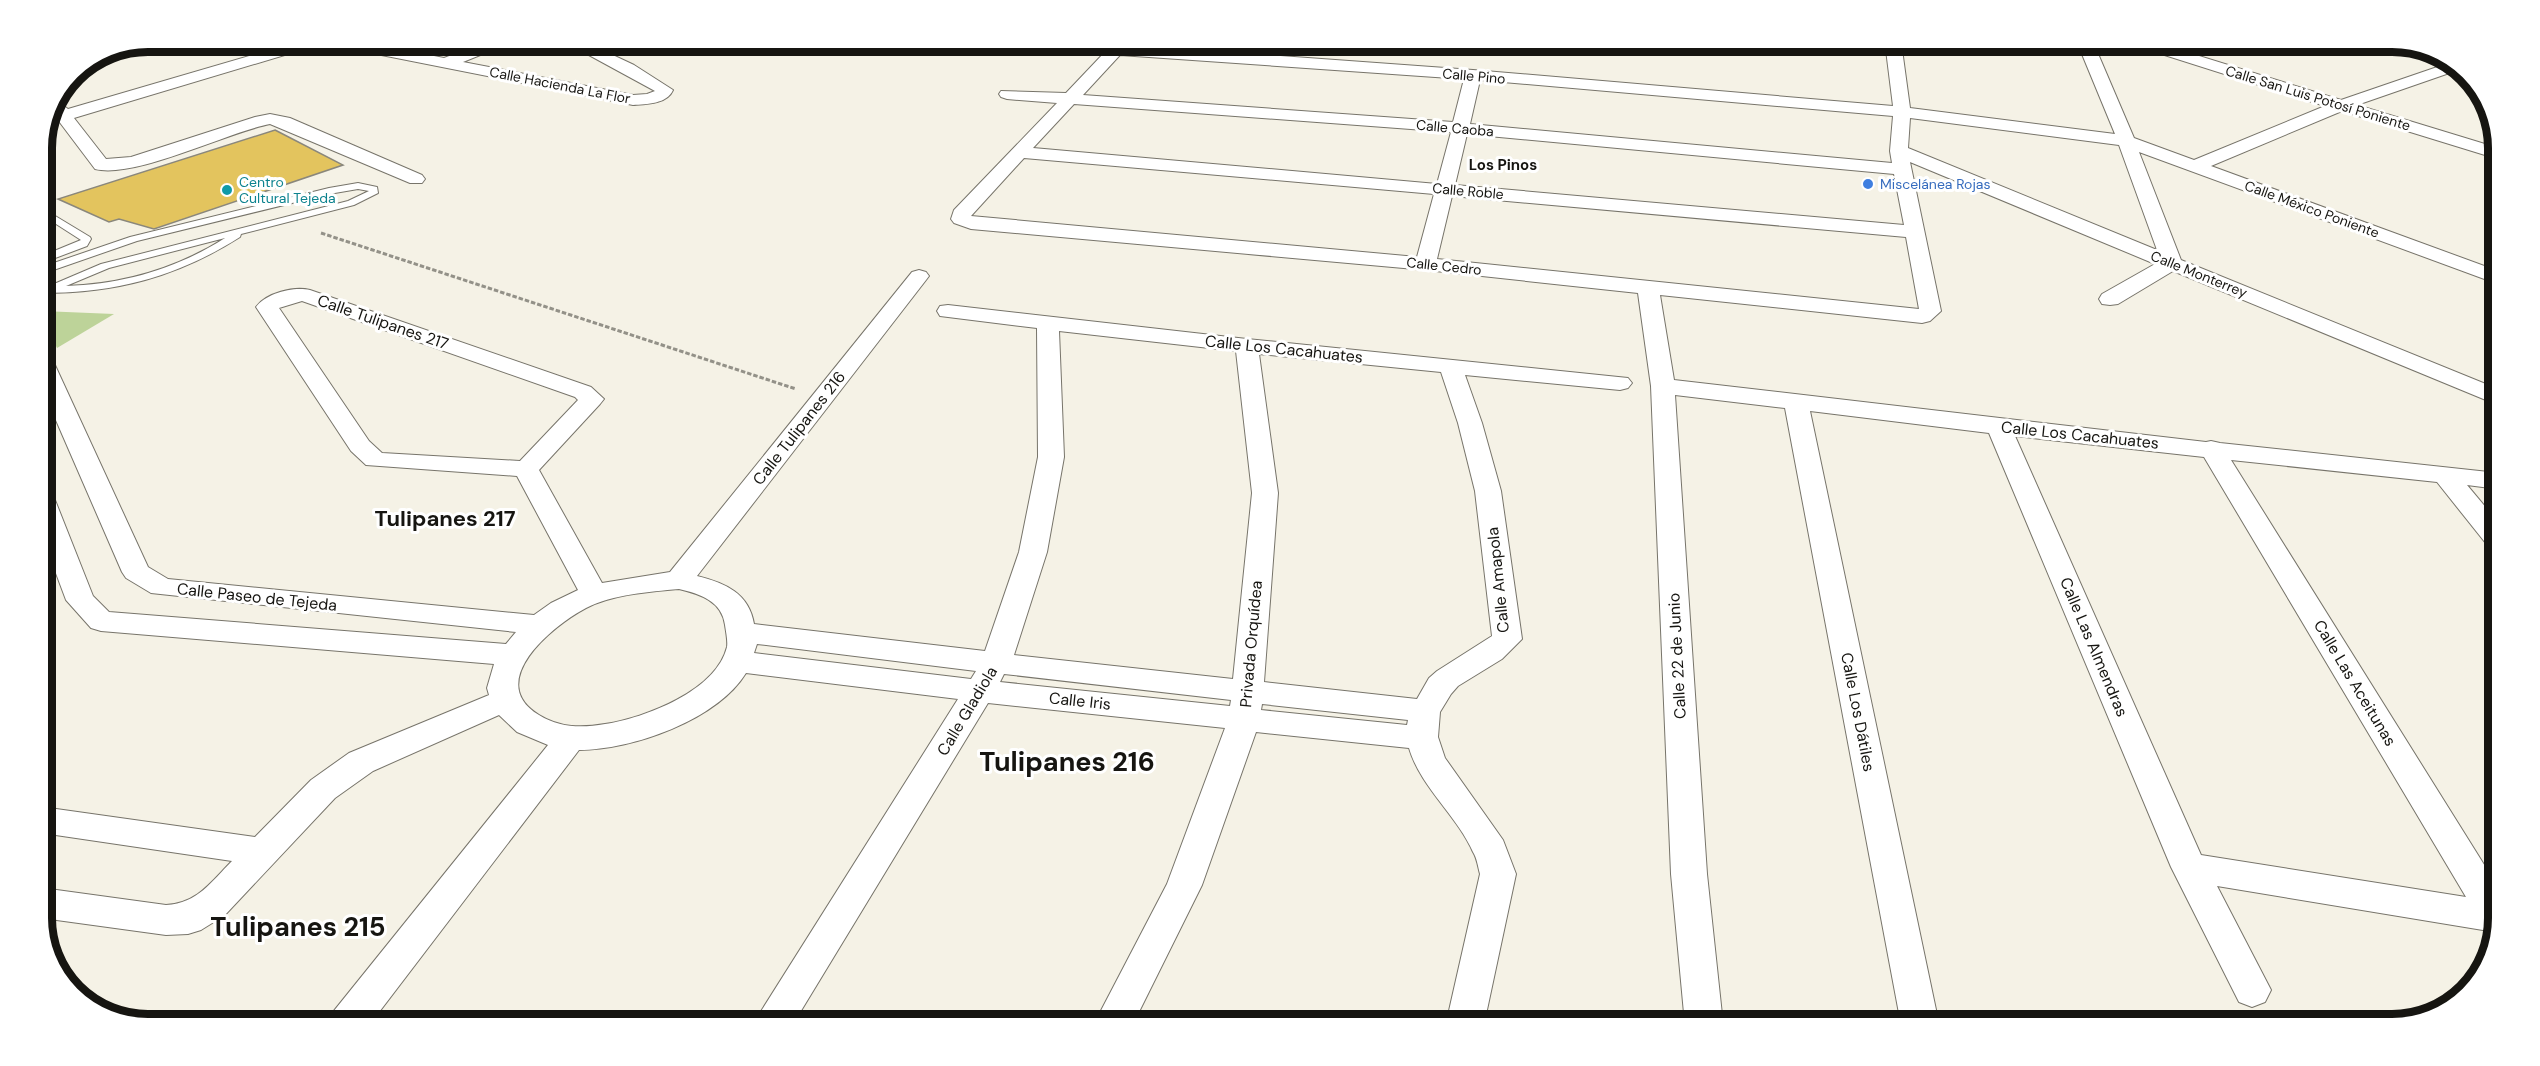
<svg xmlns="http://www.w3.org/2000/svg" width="2540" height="1066" viewBox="0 0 2540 1066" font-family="'DM Sans',sans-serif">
<rect width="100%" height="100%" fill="#f5f2e6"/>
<polygon fill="#bdd399" points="42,311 114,314 57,348 42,318"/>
<polygon fill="#e3c45e" stroke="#8a877c" stroke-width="1.5" points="275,130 343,165 154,229 119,219 109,222 58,199"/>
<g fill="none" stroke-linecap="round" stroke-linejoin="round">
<defs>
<g id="lane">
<path d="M 358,183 L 377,187 L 378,193 L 354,205 L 241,234 L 240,237 C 177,277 116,293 42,293 L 42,287 L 47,287 L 101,264 L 348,201 L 369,191 L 358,189 L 329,194 L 137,241 L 42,274 L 42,267 L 130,237 L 329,188 ZM 225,238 C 176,269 124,284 66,286 L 109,268 Z"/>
<polygon points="42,208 90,237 91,239 87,246 42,263 42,256 81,240 42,215"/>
</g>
<g id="street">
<path d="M 297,42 L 321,42 L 318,45 L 74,118 L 106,159 L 131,157 L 255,117 L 270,114 L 290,118 L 422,175 L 425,179 L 422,183 L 410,183 L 270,124 C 225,133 135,179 95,169 L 55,116 L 60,103 L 68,109 Z"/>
<path d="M 333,42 L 364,42 L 444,58 L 486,42 L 508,42 L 505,45 L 463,62 L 633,95 L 647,94 L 655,91 L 565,42 L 585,42 L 634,65 L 673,90 C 667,104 647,104 633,105 L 341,47 Z"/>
<polygon points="803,42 849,42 846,45 823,49 806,45"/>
<path d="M 1037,42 L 1085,42 L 1473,70 L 1893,106 L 1885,42 L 1901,42 L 1910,108 L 2115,134 L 2077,42 L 2093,42 L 2134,138 L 2194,160 L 2325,106 L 2133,45 L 2130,42 L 2154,42 L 2341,100 L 2449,63 L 2458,70 L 2357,105 L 2498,148 L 2498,159 L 2342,111 L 2211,166 L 2498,271 L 2498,284 L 2139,152 L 2181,260 L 2498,389 L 2498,405 L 2173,271 L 2118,304 L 2110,305 L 2102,304 L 2099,299 L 2102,294 L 2155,264 L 1910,162 L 1941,311 L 1930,321 L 1922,323 L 1660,295 L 1674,380 L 2206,442 L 2211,441 L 2220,443 L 2498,473 L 2498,489 L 2467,485 L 2498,522 L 2498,548 L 2488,546 L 2437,482 L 2231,460 L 2498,887 L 2498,917 L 2495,932 L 2217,886 L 2271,990 L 2265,1002 L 2252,1007 L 2239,1002 L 2171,867 L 1989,433 L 1810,411 L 1939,1024 L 1901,1024 L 1785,408 L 1675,395 L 1707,874 L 1723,1024 L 1685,1024 L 1671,874 L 1651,386 L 1638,293 L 1426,270 L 971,229 L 954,223 L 951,219 L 954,210 L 1057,103 L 1007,99 L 1001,97 L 999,94 L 1001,91 L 1066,93 L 1104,53 L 1045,47 ZM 1120,55 L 1464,79 L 1453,122 L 1083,95 ZM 1480,80 L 1893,116 L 1890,151 L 1892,163 L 1470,124 ZM 1074,104 L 1451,132 L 1437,184 L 1033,148 ZM 1910,118 L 2119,145 L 2157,250 L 1908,148 ZM 1467,134 L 1894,174 L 1904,225 L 1455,185 ZM 1024,158 L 1434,194 L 1417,257 L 971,216 ZM 1452,196 L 1906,237 L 1919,309 L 1437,259 ZM 2015,436 L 2204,457 L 2466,897 L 2201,855 Z"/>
<polygon points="1497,42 1513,42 1513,45 1505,50 1500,48"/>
<polygon points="1655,42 1671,42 1667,55 1657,55 1654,52"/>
<path d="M 919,270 L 926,272 L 929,276 L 926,280 L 697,576 C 725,583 749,593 754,624 L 985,651 L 1019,552 L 1038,457 L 1037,328 L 948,317 L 940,316 L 937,311 L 940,306 L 948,305 L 1247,339 L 1628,378 L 1632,383 L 1628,388 L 1620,390 L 1465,375 L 1482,423 L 1501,491 L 1522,639 L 1502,659 L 1458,686 L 1451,694 L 1440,712 L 1438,737 L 1445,758 L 1503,840 L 1516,874 L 1484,1024 L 1446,1024 L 1480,874 C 1478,867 1477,858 1473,852 C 1456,814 1421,788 1409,748 L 1256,732 L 1202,885 L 1133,1024 L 1094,1024 L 1167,884 L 1225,728 L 988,703 L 793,1024 L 753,1024 L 958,699 L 746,673 C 717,720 632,750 579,750 L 370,1024 L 328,1024 L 333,1012 L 548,745 L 517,732 L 499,715 L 373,771 L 335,798 L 225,915 L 201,930 L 188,934 L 166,935 L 42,918 L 42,888 L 166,905 C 198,903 211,882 232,861 L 42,833 L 42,807 L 255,837 L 311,780 L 349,753 L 489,695 L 487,688 L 494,664 L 101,631 L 91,628 L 66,600 L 42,536 L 42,492 L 51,494 L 55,500 L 93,596 L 109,612 L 506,644 L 516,632 L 151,593 L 126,578 L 122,572 L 42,388 L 42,356 L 51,358 L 54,363 L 148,567 L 168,579 L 534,615 L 551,603 L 578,590 L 517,476 L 366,465 L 351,451 L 256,307 C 266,293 294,286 310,290 L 591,387 L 604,399 L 600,404 L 539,470 L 602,583 L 670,572 L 912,272 ZM 302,301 L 575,397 L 578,400 L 520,461 L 382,453 L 369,441 L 279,308 ZM 1059,331 L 1236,351 L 1252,493 L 1233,679 L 1014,655 L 1047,552 L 1064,457 ZM 1259,354 L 1441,372 L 1458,423 L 1475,491 L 1492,636 L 1437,671 L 1429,678 L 1417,699 L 1264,682 L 1278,493 ZM 679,589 C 700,594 722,601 725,625 C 726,632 728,641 727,647 C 716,691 645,718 605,724 C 582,728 560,728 539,715 C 484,682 552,626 586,608 C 614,594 648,592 679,589 ZM 757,644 L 976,671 L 971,679 L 754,653 ZM 1004,674 L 1231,700 L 1230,706 L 1000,682 ZM 1262,704 L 1408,720 L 1407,725 L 1261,710 Z"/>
</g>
</defs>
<use href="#lane" stroke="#77746a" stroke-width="2"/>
<use href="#street" stroke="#77746a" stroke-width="2"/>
<polyline stroke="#939188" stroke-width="3" stroke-dasharray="4.5 2" stroke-linecap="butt" points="321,233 796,389"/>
<use href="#lane" fill="#fff" fill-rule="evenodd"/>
<use href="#street" fill="#fff" fill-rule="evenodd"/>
</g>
<circle fill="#3f7fe0" stroke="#fff" stroke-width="2" cx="1868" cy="184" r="6"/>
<circle fill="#0f9aa8" stroke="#fff" stroke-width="2" cx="227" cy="190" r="6"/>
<g text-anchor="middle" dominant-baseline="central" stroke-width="6" stroke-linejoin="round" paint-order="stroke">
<g font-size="14" fill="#161511" stroke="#fff">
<text transform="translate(1474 76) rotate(5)">Calle Pino</text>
<text transform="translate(560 85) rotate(11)">Calle Hacienda La Flor</text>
<text transform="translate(2318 98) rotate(17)">Calle San Luis Potosí Poniente</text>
<text transform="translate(1455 128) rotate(5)">Calle Caoba</text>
<text transform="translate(1468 191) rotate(5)">Calle Roble</text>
<text transform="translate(2312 209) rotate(20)">Calle México Poniente</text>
<text transform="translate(1444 266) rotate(6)">Calle Cedro</text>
<text transform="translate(2199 274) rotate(22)">Calle Monterrey</text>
</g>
<g font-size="14" fill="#0d838f" stroke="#fff" text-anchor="start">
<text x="239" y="182">Centro<tspan x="239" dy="16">Cultural Tejeda</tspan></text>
</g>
<g font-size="14" fill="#366cbe" stroke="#fff" text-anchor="start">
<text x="1880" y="184">Miscelánea Rojas</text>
</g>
<g font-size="15" font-weight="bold" fill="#161511" stroke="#fff">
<text x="1503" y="165">Los Pinos</text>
</g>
<g font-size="16" fill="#161511" stroke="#fff">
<text transform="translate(383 322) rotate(19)">Calle Tulipanes 217</text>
<text transform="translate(1284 349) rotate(6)">Calle Los Cacahuates</text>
<text transform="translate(799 428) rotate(-52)">Calle Tulipanes 216</text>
<text transform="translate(2080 435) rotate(6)">Calle Los Cacahuates</text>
<text transform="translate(1498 580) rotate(-96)">Calle Amapola</text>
<text transform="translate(257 597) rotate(6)">Calle Paseo de Tejeda</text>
<text transform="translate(1251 644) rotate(-85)">Privada Orquídea</text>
<text transform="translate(2094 647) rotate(67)">Calle Las Almendras</text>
<text transform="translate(1677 656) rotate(-93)">Calle 22 de Junio</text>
<text transform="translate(2355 683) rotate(59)">Calle Las Aceitunas</text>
<text transform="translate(1080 701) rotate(6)">Calle Iris</text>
<text transform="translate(967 711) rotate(-59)">Calle Gladiola</text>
<text transform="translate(1858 712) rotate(79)">Calle Los Dátiles</text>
</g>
<g font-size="22" font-weight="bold" fill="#161511" stroke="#fff">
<text x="445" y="518">Tulipanes 217</text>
</g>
<g font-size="27" font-weight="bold" fill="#161511" stroke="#fff">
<text x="1067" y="761">Tulipanes 216</text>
<text x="298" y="926">Tulipanes 215</text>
</g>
</g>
<path d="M0 0H2540V1066H0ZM148 52H2392A96 96 0 0 1 2488 148V918A96 96 0 0 1 2392 1014H148A96 96 0 0 1 52 918V148A96 96 0 0 1 148 52Z" fill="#fff" fill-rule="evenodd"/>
<path fill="none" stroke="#161511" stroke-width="8" d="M148 52H2392A96 96 0 0 1 2488 148V918A96 96 0 0 1 2392 1014H148A96 96 0 0 1 52 918V148A96 96 0 0 1 148 52Z"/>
</svg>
